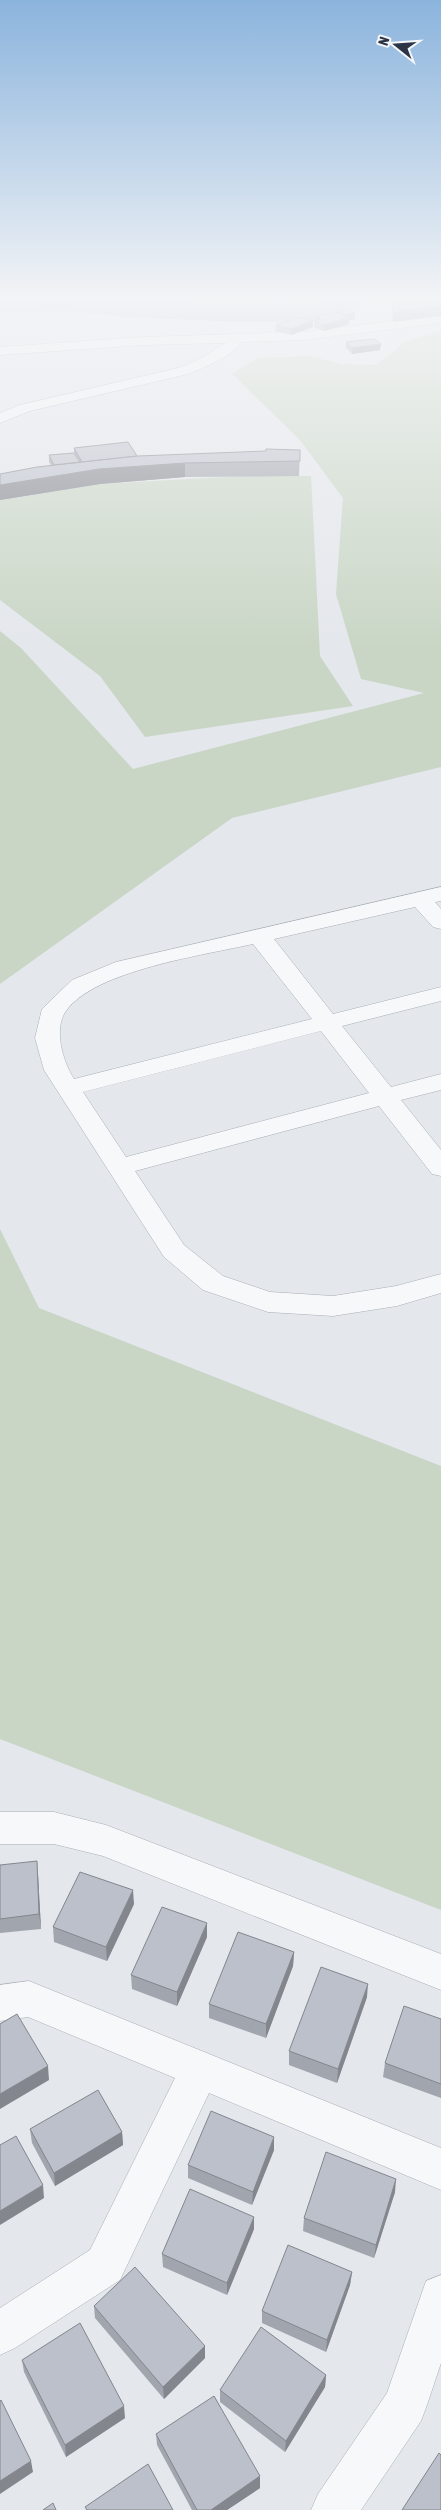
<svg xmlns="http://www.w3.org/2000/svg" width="441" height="2510" viewBox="0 0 441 2510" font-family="'Asap Condensed',sans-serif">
<rect width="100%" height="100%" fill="#e4e7ec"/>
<g fill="#c9d6c5">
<polygon points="441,331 441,767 232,818 0,984 0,631 21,648 133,769 424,693 361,679 336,594 343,498 300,440 232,374 258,358 309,356 342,364 376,365 406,341"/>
<polygon points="242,476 311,476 320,656 353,706 145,737 100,676 0,600 0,500 100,484"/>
<polygon points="0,1229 39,1308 441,1466 441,1910 0,1739"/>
</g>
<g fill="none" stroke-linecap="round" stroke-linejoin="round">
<polygon fill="#9fb4cc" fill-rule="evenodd" points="0,296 104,296 238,304 313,303 333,296 365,296 367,300 363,307 316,321 238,322 127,317 72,311 0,312"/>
<defs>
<g id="minor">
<path d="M 441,315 L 441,323 L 304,340 L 240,342 C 237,355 200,369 188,374 L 30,411 L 0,423 L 0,413 L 20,405 L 178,368 L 196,361 L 226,343 L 143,345 L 0,355 L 0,347 L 143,337 L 304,332 Z"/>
<path d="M 441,887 L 441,901 L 435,902 L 441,909 L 441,929 L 433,927 L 415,907 L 274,939 L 333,1014 L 441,987 L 441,1001 L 342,1026 L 391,1087 L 441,1074 L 441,1090 L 401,1100 L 441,1150 L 441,1176 L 432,1174 L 379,1106 L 135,1171 L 184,1245 L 223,1276 L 270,1292 L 333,1296 L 396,1286 L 441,1274 L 441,1293 L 397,1306 L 333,1316 L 268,1312 L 203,1290 L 164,1257 L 44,1070 L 35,1038 L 42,1009 L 72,980 L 116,962 ZM 253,944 L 312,1019 L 74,1079 C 63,1062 53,1029 66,1011 C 95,970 205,955 253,944 ZM 321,1031 L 369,1093 L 126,1157 L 83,1092 Z"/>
<polygon points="0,1812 54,1812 106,1825 441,1954 441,1990 103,1856 54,1844 0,1844"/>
<polygon points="29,1981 441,2148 441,2190 209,2093 120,2280 15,2348 0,2355 0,2308 90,2250 175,2078 28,2017 0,2021 0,1985"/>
<polygon points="441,2275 441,2363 427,2405 421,2421 361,2510 311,2510 318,2494 387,2393 426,2281"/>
</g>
</defs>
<use href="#minor" stroke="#a9aeb7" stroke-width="1"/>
<use href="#minor" fill="#f7f8fa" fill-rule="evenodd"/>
</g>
<g fill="#a1a5ae">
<polygon points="392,301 418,301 393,322 392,311"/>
<polygon points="337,311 355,313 355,319 349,320 349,324 324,331 314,327 314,321 315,320 315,316 337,313"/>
<polygon points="313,321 313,327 291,335 275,331 276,325"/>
<polygon points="346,342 380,350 352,354 346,348"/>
<polygon points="74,448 137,456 300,450 299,476 185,477 100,484 0,500 0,474 51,465 49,462 49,455 74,453"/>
<polygon points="0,1865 38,1875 41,1929 0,1933"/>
<polygon points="134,1904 107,1961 54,1942 53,1927"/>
<polygon points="207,1937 177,2006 132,1989 131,1975"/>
<polygon points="294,1952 293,1966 266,2038 209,2018 209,2004"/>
<polygon points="367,1997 337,2083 289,2065 289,2051"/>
<polygon points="441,2019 441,2098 383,2077 385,2063"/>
<polygon points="30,2129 122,2132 123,2145 55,2186 32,2143"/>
<polygon points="274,2150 252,2205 188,2178 188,2165"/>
<polygon points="395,2192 374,2258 303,2231 304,2218"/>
<polygon points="254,2229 227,2295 163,2267 162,2254"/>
<polygon points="352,2272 350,2285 326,2352 262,2323 262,2311"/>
<polygon points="94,2306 205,2346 205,2358 164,2399 95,2318"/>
<polygon points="22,2360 125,2418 66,2457 24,2372"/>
<polygon points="326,2375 325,2387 285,2452 220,2402 220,2390"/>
<polygon points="156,2434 260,2476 260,2488 227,2510 192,2510 157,2445"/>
</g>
<g fill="#83868d">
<polygon points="441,306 441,316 393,322 393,312"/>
<polygon points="355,313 355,319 349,320 349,324 324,331 324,325 346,319 346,315"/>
<polygon points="313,321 313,327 291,335 291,329"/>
<polygon points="381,344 380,350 352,354 352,348"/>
<polygon points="185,463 185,477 100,484 0,500 0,485 84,464"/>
<polygon points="37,1861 38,1875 41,1929 39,1914"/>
<polygon points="133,1890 134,1904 107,1961 106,1947"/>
<polygon points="207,1923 207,1937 177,2006 177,1992"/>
<polygon points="294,1952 293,1966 266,2038 266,2024"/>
<polygon points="368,1984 367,1997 337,2083 338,2069"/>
<polygon points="48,2066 49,2080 0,2109 0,2094"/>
<polygon points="122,2132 123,2145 55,2186 54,2173"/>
<polygon points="274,2137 274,2150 252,2205 253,2192"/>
<polygon points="396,2179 395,2192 374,2258 376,2245"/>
<polygon points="43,2185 44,2198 0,2225 0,2211"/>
<polygon points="254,2217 254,2229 227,2295 227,2283"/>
<polygon points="352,2272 350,2285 326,2352 327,2340"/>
<polygon points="205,2346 205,2358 164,2399 163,2387"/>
<polygon points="326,2375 325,2387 285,2452 286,2441"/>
<polygon points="124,2406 125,2418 66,2457 65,2445"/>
<polygon points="31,2461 33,2472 0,2494 0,2481"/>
<polygon points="260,2476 260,2488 227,2510 211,2510"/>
</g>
<g fill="#bbc0ca" stroke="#83868d">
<polygon points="418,298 441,299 441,302 419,301"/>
<polygon points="392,301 441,302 441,306 393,312"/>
<polygon points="346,309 355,313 346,315 337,311"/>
<polygon points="335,312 349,318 324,325 314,321 321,319 315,316"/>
<polygon points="298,317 313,321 291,329 276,325"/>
<polygon points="374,339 381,344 352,348 346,342"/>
<polygon points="128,442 137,456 82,462 74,448"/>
<polygon points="266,449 300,450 300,461 185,463 99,469 0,485 0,474 37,467 138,456 266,451"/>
<polygon points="74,453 80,462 54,465 49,455"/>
<polygon points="37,1861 39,1914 0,1919 0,1865"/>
<polygon points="80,1872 133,1890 106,1947 53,1927"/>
<polygon points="162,1907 207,1923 177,1992 131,1975"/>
<polygon points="238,1932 294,1952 266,2024 209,2004"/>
<polygon points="321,1967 368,1984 338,2069 289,2051"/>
<polygon points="404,2006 441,2019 441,2084 385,2063"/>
<polygon points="17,2014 48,2066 0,2094 0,2024"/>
<polygon points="98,2090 122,2132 54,2173 30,2129"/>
<polygon points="211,2111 274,2137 253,2192 188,2165"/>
<polygon points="16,2136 43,2185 0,2211 0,2145"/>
<polygon points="326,2152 396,2179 376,2245 304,2218"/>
<polygon points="190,2189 254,2217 227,2283 162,2254"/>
<polygon points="288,2245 352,2272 327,2340 262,2311"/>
<polygon points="135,2267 205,2346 163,2387 94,2306"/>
<polygon points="80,2323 124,2406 65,2445 22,2360"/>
<polygon points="261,2327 326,2375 286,2441 220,2390"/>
<polygon points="214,2396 260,2476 211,2510 197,2510 156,2434"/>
<polygon points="1,2400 31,2461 0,2481 0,2401"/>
<polygon points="439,2453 441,2455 441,2510 402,2510"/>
<polygon points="148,2464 173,2510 87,2510 85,2507"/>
<polygon points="53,2503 56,2510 43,2510"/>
</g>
<linearGradient id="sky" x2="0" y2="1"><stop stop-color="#8bb4dd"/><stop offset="0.46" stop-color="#f3f4f6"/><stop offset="1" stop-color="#f3f4f6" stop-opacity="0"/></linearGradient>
<rect width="441" height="648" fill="url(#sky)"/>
<g transform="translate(396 45) rotate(287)" stroke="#f4f6f9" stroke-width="4" paint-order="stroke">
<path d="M0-4L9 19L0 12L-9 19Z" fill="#2b3445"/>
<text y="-8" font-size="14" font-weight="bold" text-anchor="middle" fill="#2b3445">N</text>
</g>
</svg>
